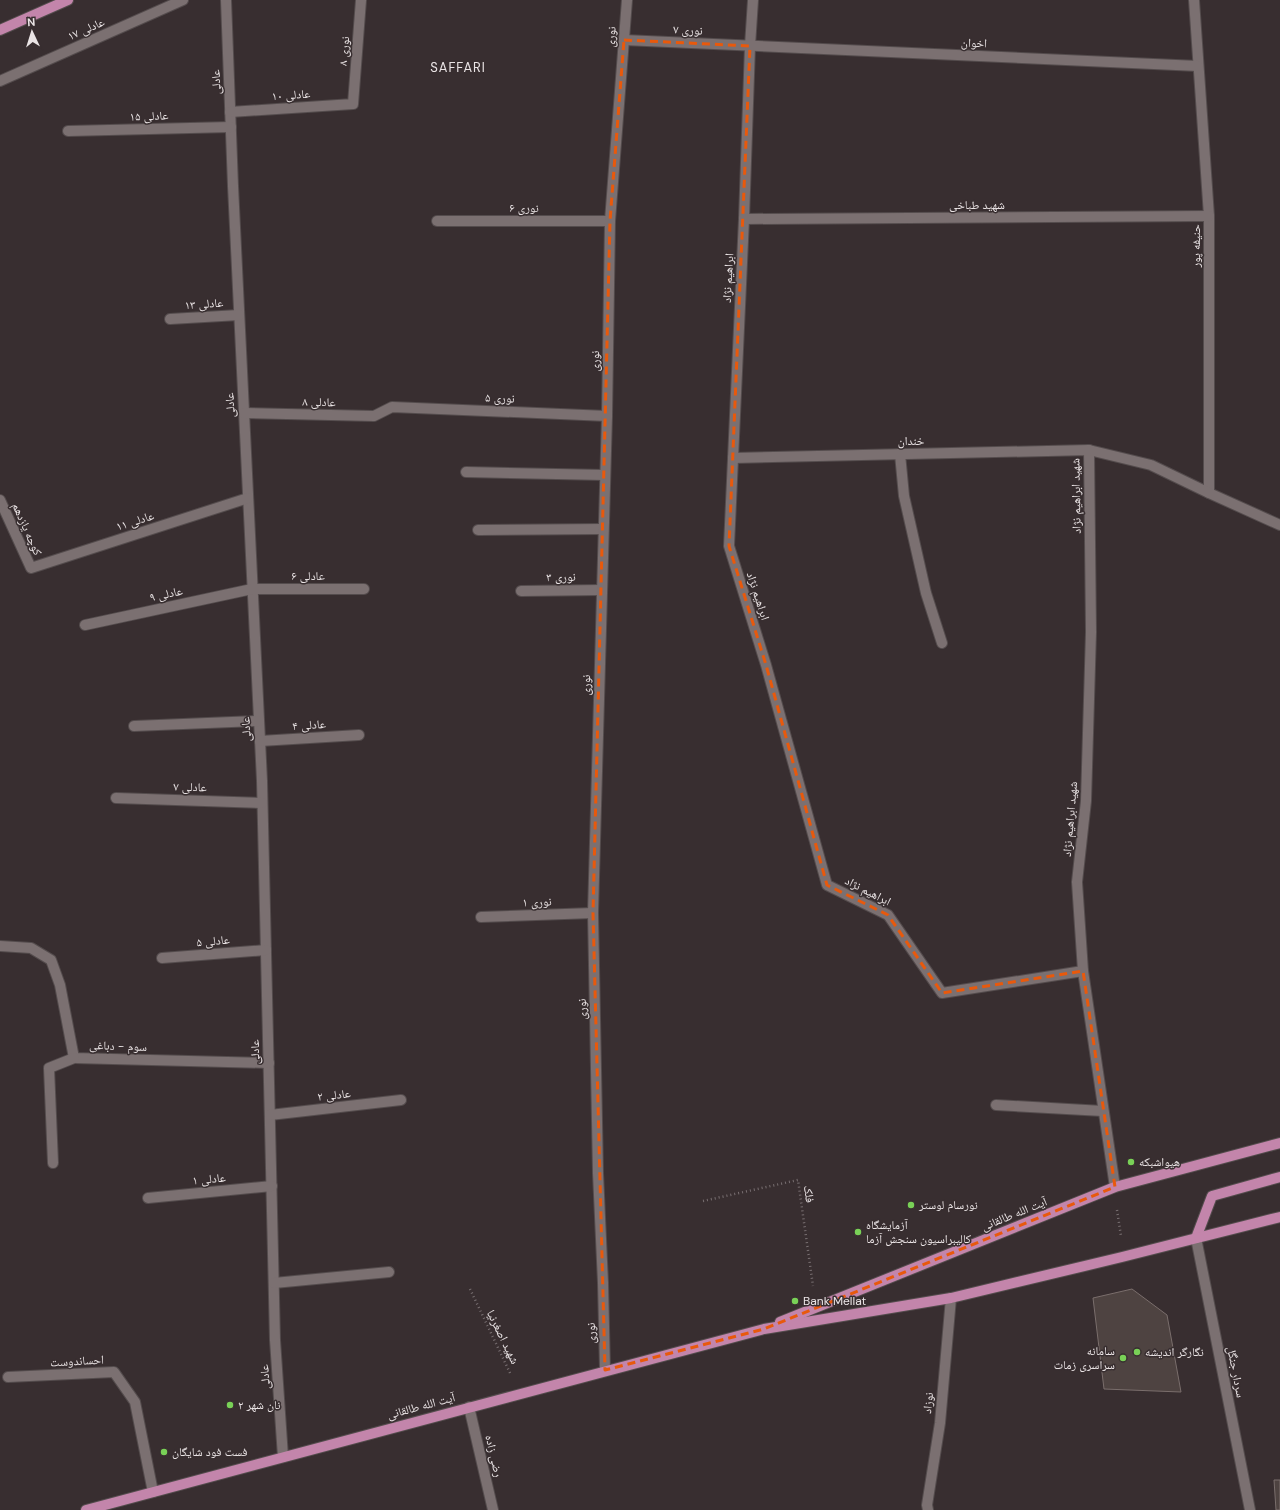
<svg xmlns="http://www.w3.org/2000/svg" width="1280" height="1510" viewBox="0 0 1280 1510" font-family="'DM Sans','Noto Naskh Arabic',sans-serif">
<rect width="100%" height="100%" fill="#382e30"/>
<g fill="#4e4341" stroke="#7a6e6c">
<polygon points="1132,1289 1167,1315 1181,1392 1104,1389 1093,1298"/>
<polygon points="1274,1480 1280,1480 1280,1510 1276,1510"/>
</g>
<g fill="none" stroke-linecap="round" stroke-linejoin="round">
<defs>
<polyline id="lane" points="0,81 183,0"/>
<g id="street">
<polyline points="226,0 233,186 262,781 275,1340 283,1457"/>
<polyline points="753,0 750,46 744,219 729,546 766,665 827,885 888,915 942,993 1083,971"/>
<polyline points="1194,0 1209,216 1209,493"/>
<polyline points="624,40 1198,66"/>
<polyline points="230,112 353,104 361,0"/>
<polyline points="68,131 231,127"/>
<polyline points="744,219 1209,216"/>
<polyline points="437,221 610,221"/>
<polyline points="170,319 239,315"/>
<polyline points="244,413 374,416 392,407 607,416"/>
<polyline points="1089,450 1091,632 1086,801 1077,882 1083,971 1115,1187"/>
<polyline points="900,454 904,496 926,593 942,643"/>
<polyline points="733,458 1089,450 1151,465 1209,493 1280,525"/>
<polyline points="466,472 605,475"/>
<polyline points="0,500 31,568 248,498"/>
<polyline points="478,530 603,529"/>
<polyline points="521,591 601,590"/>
<polyline points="85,625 252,589 364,589"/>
<polyline points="134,726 259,721"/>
<polyline points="260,741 359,735"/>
<polyline points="116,798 262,803"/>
<polyline points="481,917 593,913"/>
<polyline points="0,946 31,948 51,960 60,985 74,1058 269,1063"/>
<polyline points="162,958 266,950"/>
<polyline points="996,1105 1103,1111"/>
<polyline points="270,1115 401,1100"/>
<polyline points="53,1163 49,1068 74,1058"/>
<polyline points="148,1198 272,1186"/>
<polyline points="274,1283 389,1272"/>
<polyline points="605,1370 603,1283 598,1173 593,913 607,416 610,221 627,0"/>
<polyline points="8,1377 114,1372 135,1402 153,1492"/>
<polyline points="469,1407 493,1510"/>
<polyline points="928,1510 927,1505 940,1423 951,1298"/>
</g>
<polyline id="secondary" points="1196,1238 1250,1510"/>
<g id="primary">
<polyline points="0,30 68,0"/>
<polyline points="1196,1238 1212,1196 1280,1177"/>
<polyline points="780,1322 1115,1187 1280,1143"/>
<polyline points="86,1510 764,1329 951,1298 1122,1257 1280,1217"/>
</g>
</defs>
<use href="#lane" stroke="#544c4d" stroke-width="12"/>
<use href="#street" stroke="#544c4d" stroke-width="12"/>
<use href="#secondary" stroke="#544c4d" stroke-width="12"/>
<use href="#primary" stroke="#544c4d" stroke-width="12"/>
<g stroke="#786f71" stroke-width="2.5" stroke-dasharray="1 3" stroke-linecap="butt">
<polyline points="703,1201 798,1180 813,1286"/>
<polyline points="1117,1210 1121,1236"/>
<polyline points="470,1289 511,1375"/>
</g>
<use href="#lane" stroke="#7b7071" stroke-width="10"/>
<use href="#street" stroke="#7b7071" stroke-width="10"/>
<use href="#secondary" stroke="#7b7071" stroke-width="10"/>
<use href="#primary" stroke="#c385ab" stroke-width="10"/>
</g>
<path fill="none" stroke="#e8590c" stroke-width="3" stroke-dasharray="8 5" stroke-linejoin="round" d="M 624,40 L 750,46 L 729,546 L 766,665 L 827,885 L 888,915 L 942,993 L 1083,971 L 1115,1187 L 764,1329 L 605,1370 L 593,913 L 610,221 Z"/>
<g fill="#79d157" stroke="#382e30" stroke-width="1.5">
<circle cx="1131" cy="1162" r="4"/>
<circle cx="911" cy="1205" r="4"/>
<circle cx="858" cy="1232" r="4"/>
<circle cx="795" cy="1301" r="4"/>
<circle cx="1137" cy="1352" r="4"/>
<circle cx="1123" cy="1358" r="4"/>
<circle cx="230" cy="1405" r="4"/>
<circle cx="164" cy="1452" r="4"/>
</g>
<g text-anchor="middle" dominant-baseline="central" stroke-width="3" stroke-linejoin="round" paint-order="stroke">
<g font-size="12" fill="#eae4e5" stroke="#382e30">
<text transform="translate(86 29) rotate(-24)">عادلی ۱۷</text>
<text transform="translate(688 30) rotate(3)">نوری ۷</text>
<text transform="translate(611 37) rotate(-86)">نوری</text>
<text transform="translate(974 43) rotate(2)">اخوان</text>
<text transform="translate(344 51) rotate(-85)">نوری ۸</text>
<text transform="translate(216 82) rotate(-92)">عادلی</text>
<text transform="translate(291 95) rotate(-4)">عادلی ۱۰</text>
<text transform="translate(149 116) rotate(-2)">عادلی ۱۵</text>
<text x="977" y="205">شهید طباخی</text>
<text x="524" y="208">نوری ۶</text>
<text transform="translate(1196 246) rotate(-90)">حنیفه پور</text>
<text transform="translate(728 278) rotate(-87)">ابراهیم نژاد</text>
<text transform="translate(204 304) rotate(-4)">عادلی ۱۳</text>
<text transform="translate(595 361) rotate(-89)">نوری</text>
<text transform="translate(500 398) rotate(2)">نوری ۵</text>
<text transform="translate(319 402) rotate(1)">عادلی ۸</text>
<text transform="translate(230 405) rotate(-93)">عادلی</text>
<text transform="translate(911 441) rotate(-1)">خندان</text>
<text transform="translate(1076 496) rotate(-91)">شهید ابراهیم نژاد</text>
<text transform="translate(135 521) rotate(-18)">عادلی ۱۱</text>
<text transform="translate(27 529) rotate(66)">کوچه یازدهم</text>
<text x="308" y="576">عادلی ۶</text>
<text transform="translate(561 577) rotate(-1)">نوری ۳</text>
<text transform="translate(166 594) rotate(-12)">عادلی ۹</text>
<text transform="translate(758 596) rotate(72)">ابراهیم نژاد</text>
<text transform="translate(586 685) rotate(-89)">نوری</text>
<text transform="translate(309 725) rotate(-4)">عادلی ۴</text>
<text transform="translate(246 729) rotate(-93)">عادلی</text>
<text transform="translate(190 787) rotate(2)">عادلی ۷</text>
<text transform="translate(1070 819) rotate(-85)">شهید ابراهیم نژاد</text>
<text transform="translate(868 891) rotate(27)">ابراهیم نژاد</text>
<text transform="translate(537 902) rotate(-2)">نوری ۱</text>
<text transform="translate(213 941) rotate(-5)">عادلی ۵</text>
<text transform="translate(582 1009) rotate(-91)">نوری</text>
<text transform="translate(118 1046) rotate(2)">سوم - دباغی</text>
<text transform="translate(255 1052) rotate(-91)">عادلی</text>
<text transform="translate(334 1095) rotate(-6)">عادلی ۲</text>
<text transform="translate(209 1179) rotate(-5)">عادلی ۱</text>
<text transform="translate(809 1194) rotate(82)">فلک</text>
<text transform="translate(1014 1214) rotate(-22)">آیت الله طالقانی</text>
<text transform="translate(591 1333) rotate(-91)">نوری</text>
<text transform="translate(503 1337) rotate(64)">شهید اصغرنیا</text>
<text transform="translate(77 1361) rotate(-3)">احساندوست</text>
<text transform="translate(1236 1372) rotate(79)">سردار جنگل</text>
<text transform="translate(265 1377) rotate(-94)">عادلی</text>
<text transform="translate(928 1403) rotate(-85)">نوزاد</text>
<text transform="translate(421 1406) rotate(-15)">آیت الله طالقانی</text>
<text transform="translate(494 1456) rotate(77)">رضی زاده</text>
</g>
<g font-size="12" fill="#eae4e5" stroke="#382e30" text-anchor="start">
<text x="1139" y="1162">هیواشبکه</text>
<text x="919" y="1205">نورسام لوستر</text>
<text x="866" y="1225">آزمایشگاه<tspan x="866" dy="14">کالیبراسیون سنجش آزما</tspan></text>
<text x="803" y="1301">Bank Mellat</text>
<text x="1115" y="1351" text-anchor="end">سامانه<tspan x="1115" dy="14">سراسری زمات</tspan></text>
<text x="1145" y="1352">نگارگر اندیشه</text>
<text x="238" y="1405">نان شهر ۲</text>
<text x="172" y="1452">فست فود شایگان</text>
</g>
<g font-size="13" letter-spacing="1" fill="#eae4e5" stroke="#382e30">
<text x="458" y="67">SAFFARI</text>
</g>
</g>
<g transform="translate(32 32) rotate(356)" stroke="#382e30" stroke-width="3" paint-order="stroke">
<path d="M0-3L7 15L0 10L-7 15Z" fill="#eae4e5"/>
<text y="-6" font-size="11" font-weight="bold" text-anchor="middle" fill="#eae4e5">N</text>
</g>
</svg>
